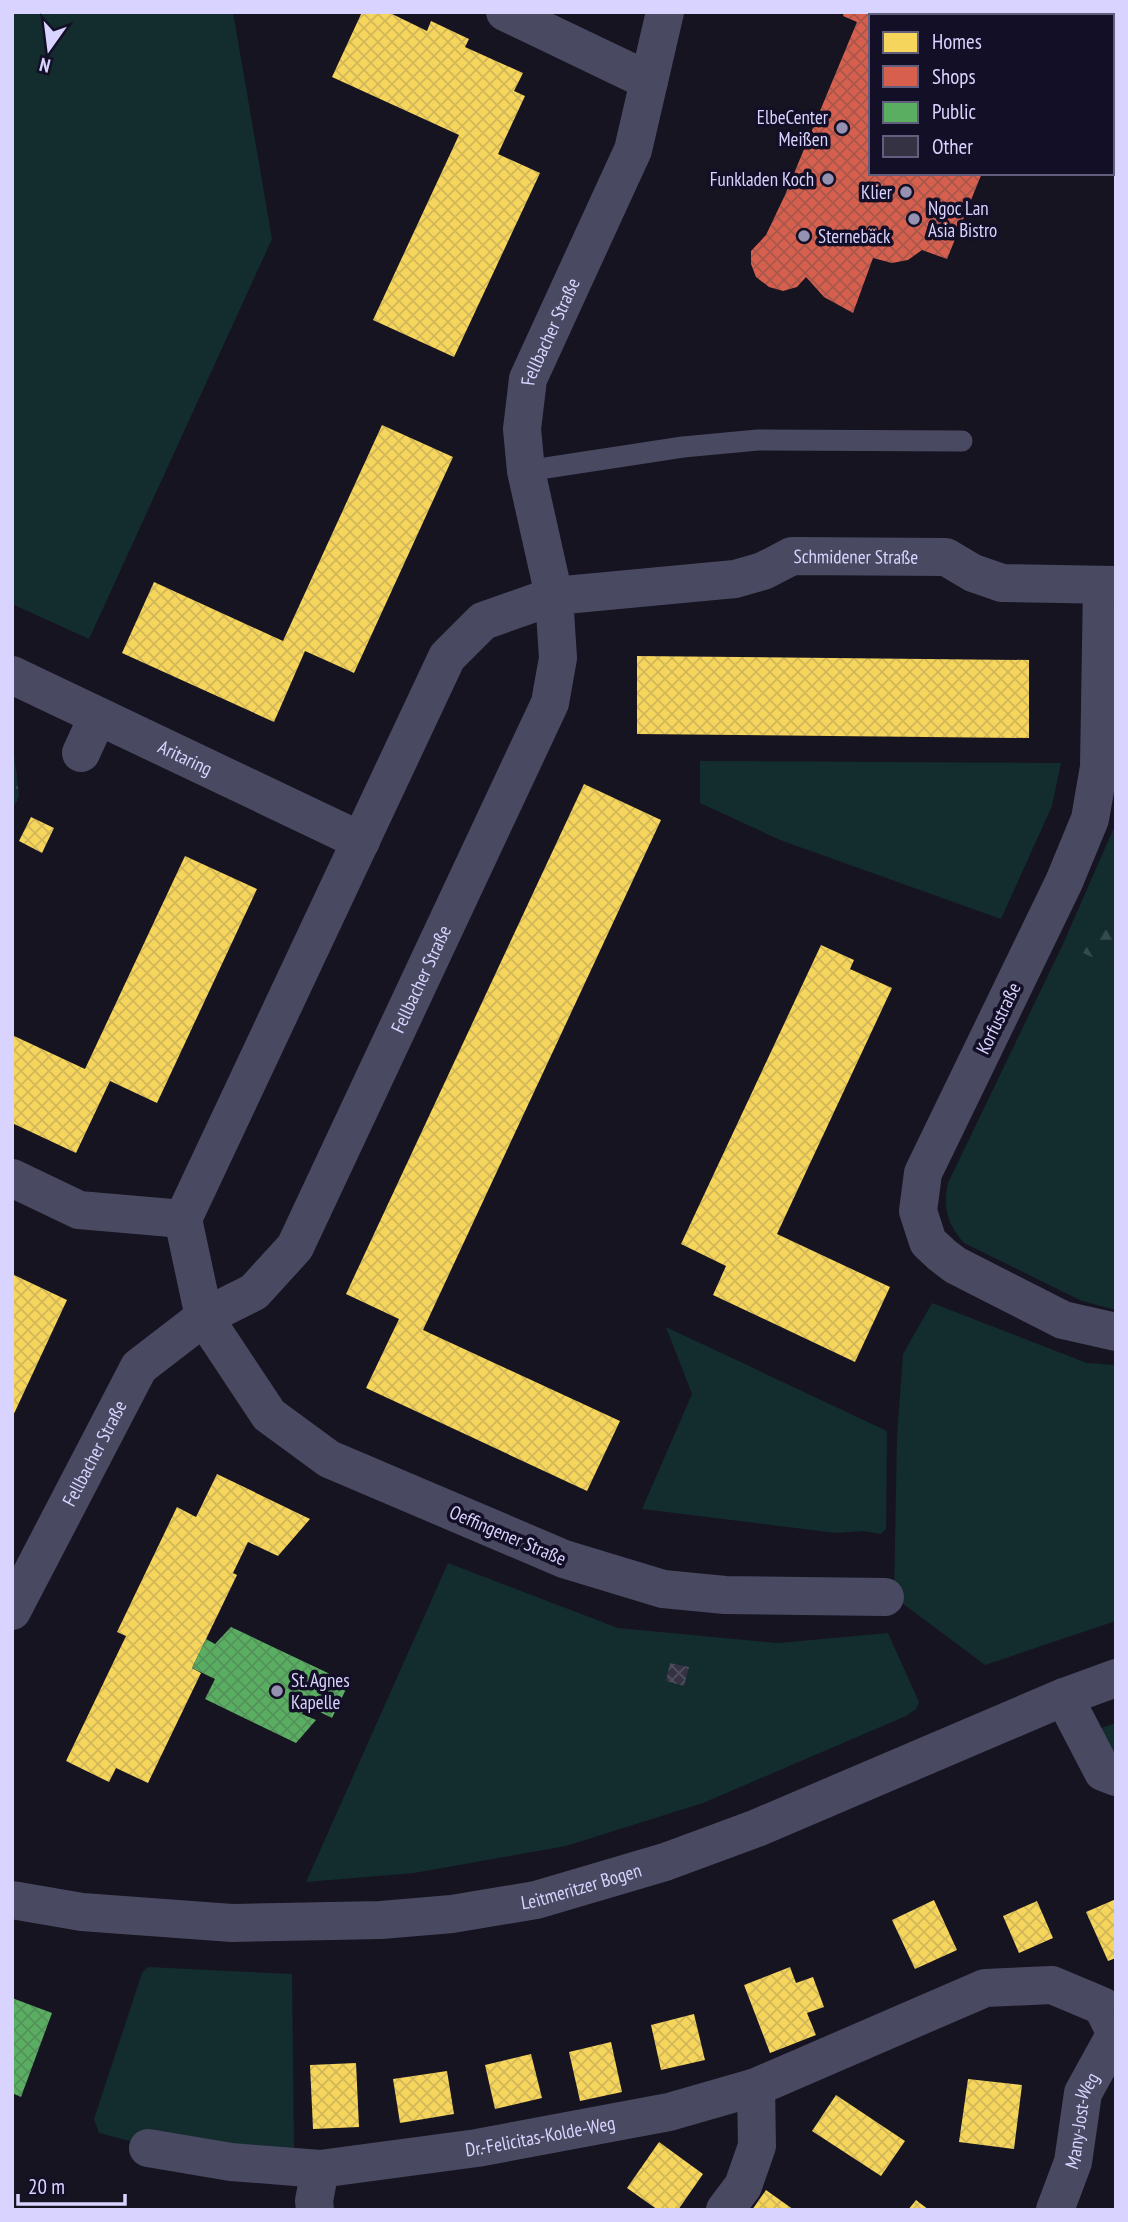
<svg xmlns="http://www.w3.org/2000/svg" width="1128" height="2222" viewBox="0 0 1128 2222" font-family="'PT Sans Narrow',sans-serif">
<defs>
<pattern id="forest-firs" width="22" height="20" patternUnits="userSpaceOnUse" patternTransform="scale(1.75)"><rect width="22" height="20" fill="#132c2d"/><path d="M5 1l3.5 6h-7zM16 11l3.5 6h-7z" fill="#354a4c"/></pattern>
<pattern id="park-dots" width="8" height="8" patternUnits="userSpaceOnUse" patternTransform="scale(1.75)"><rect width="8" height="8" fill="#132c2d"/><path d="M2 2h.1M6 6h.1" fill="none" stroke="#354a4c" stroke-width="1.8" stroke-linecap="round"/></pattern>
<pattern id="homes-cross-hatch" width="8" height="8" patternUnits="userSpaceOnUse" patternTransform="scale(1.75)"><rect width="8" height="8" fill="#f6d55c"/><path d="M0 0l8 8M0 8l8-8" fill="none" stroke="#d2b759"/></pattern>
<pattern id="shops-cross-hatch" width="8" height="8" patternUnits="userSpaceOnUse" patternTransform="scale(1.75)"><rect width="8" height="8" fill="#d6604d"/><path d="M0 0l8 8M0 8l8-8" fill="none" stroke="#a9564d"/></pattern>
<pattern id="public-cross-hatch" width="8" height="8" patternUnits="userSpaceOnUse" patternTransform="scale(1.75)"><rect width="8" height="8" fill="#5aae61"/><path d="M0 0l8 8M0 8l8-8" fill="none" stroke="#54925c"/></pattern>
<pattern id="building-cross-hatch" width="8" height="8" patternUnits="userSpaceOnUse" patternTransform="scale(1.75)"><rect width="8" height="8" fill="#343243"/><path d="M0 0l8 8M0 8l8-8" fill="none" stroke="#514f5f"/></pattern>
</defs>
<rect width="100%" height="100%" fill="#161421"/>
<g fill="#132c2d">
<polygon points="12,12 233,12 272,239 89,639 12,604"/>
<polygon points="700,761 1061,763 1052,806 1001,919 780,840 700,803"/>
<path d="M 1116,823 L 1116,925 L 1064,944 L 1116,968 L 1116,1310 L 1082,1301 L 964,1243 C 947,1223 943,1210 948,1183 L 1063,944 Z"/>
<polygon points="932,1303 1087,1363 1116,1365 1116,1621 985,1665 894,1597 897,1436 903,1354"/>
<polygon points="666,1327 887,1431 886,1529 881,1534 863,1531 836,1533 642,1509 692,1394"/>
<polygon points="448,1563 618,1628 778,1643 888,1633 919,1702 916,1709 906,1716 703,1803 566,1846 414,1873 306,1882"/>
<polygon points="1116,1723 1116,1755 1098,1729"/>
<polygon points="148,1967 292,1974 294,2149 145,2145 99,2133 94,2119 142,1973"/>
</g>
<polygon fill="url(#forest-firs)" points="1116,925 1116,968 1063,944"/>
<polygon fill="url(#park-dots)" points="12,736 19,796 12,810"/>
<g fill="url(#homes-cross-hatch)">
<polygon points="362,12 388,12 427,31 431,21 469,39 465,47 523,73 514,91 525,96 498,154 540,173 454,357 373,320 459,135 332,77"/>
<polygon points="382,425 453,457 354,673 305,651 274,722 122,653 154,582 283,641"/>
<polygon points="637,656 1029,660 1029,738 637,734"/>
<polygon points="584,784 661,820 423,1330 620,1421 587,1491 366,1388 399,1319 346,1294"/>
<polygon points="31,817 54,828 42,853 19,841"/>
<polygon points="185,856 257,889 157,1103 110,1081 76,1153 12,1123 12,1035 85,1069"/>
<polygon points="821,945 854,960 850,969 892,988 777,1234 890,1287 855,1362 713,1295 726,1266 681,1244"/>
<polygon points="12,1274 67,1300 12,1418"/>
<polygon points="217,1474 310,1519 278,1556 248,1542 233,1573 237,1575 192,1668 201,1673 148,1783 116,1768 109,1782 66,1761 126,1636 117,1632 177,1507 196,1517"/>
<polygon points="1116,1899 1116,1958 1108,1961 1086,1912"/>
<polygon points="934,1900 957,1950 915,1969 892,1920"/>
<polygon points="1037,1901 1053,1938 1019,1953 1003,1916"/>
<polygon points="790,1967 796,1983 813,1977 824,2007 807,2013 816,2035 770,2053 744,1985"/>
<polygon points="694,2014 705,2060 661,2070 651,2025"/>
<polygon points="611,2042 622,2092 580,2101 569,2052"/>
<polygon points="531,2054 542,2098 495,2109 485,2065"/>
<polygon points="356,2063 359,2127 313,2129 310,2065"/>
<polygon points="447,2071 454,2114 400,2123 393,2079"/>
<polygon points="968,2079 1022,2085 1014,2149 959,2142"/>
<polygon points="836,2095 905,2141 881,2176 812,2131"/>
<polygon points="659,2142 703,2174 678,2210 658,2210 627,2188"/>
<polygon points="766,2190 794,2210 752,2210"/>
<polygon points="916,2200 929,2210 908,2210"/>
</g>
<polygon fill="url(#shops-cross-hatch)" points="844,12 1116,12 1116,82 1112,82 1112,16 871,16 871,173 982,173 947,259 922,250 908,260 892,263 873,258 853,313 824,297 806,277 797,287 783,291 769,287 756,277 751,264 751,251 766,235 785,195 857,22 843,16"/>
<g fill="url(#public-cross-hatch)">
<polygon points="231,1627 349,1683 332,1718 306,1705 302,1714 316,1720 296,1743 205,1699 215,1679 192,1668 206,1639 215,1644"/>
<polygon points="12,1998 52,2013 21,2097 12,2093"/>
</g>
<polygon fill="url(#building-cross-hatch)" points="670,1663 689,1667 684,1686 666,1681"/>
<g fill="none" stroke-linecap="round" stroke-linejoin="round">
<polyline stroke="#4a4962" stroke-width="21" points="526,471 683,447 758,440 962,441"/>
<g stroke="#4a4962" stroke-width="38">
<polyline points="505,12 649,81"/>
<polyline points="1102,585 1099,767 1090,819 1064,882 923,1173 918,1211 928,1242 942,1255 955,1265 1063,1320 1116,1332"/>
<path id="s1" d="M 12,675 L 361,841"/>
<polyline points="81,753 98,716"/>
<polyline points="12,1178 79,1210 183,1219"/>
<path id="s2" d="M 885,1597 L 725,1595 L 663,1589 L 564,1559 L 329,1459 L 269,1415 L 204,1317 L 254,1292 L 295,1247 L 550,703 L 558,658 L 554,596 L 735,579 L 763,571 L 792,556 L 946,557 L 973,573 L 1002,583 L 1116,585"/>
<path id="s3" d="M 12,1611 L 139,1367 L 204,1317 L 183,1219 L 447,657 L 483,621 L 554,596 L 526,471 L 522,429 L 528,379 L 633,150 L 665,12"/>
<polyline points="1064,1697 1103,1772 1116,1777"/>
<path id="s4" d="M 12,1900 L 82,1912 L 232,1923 L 381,1920 L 452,1914 L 536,1900 L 665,1862 L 757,1828 L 1064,1697 L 1116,1678"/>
<path id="s5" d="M 148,2148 L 231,2162 L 320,2169 L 477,2148 L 669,2112 L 756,2087 L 985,1988 L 1052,1985 L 1102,2006 L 1116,2034"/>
<polyline points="315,2210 314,2201 320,2169"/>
<polyline points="725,2210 743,2186 757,2146 756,2087"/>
<path id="s6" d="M 1055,2210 L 1073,2162 L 1083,2093 L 1116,2033"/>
</g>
</g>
<g fill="#9591b1" stroke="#130f26" stroke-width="2.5">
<circle cx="842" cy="128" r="7"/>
<circle cx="828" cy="179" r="7"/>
<circle cx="906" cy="192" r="7"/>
<circle cx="914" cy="219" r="7"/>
<circle cx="804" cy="236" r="7"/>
<circle cx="277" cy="1691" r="7"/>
</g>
<g text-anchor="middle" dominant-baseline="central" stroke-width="7" stroke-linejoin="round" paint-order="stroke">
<g font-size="19" fill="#d9d4ff" stroke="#130f26" text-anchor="end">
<text x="828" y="117">ElbeCenter<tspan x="828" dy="22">Meißen</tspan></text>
<text x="814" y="179">Funkladen Koch</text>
<text x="892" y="192">Klier</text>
<text x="928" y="208" text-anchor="start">Ngoc Lan<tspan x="928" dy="22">Asia Bistro</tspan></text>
<text x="818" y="236" text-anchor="start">Sternebäck</text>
<text x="291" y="1680" text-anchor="start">St. Agnes<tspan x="291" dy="22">Kapelle</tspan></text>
</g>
<g font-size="19" fill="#d9d4ff" stroke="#130f26">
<text stroke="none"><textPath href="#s3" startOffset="1477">Fellbacher Straße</textPath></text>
<text stroke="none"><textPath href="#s2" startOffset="1906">Schmidener Straße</textPath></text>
<text stroke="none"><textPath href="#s1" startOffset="192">Aritaring</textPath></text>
<text stroke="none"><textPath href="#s2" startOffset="1186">Fellbacher Straße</textPath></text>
<text transform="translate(998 1018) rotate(-64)">Korfustraße</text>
<text stroke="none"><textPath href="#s3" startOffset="178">Fellbacher Straße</textPath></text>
<text transform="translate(508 1535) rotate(23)">Oeffingener Straße</text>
<text stroke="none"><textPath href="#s4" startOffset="574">Leitmeritzer Bogen</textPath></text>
<text stroke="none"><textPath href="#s6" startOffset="94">Many-Jost-Weg</textPath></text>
<text stroke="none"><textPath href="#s5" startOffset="396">Dr.-Felicitas-Kolde-Weg</textPath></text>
</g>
</g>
<rect width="1128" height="2222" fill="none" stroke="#d9d4ff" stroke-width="28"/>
<rect x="869" y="14" width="245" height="161" fill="#130f26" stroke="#625e7d" stroke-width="2"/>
<rect x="883" y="32" width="35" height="21" fill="#f6d55c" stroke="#625e7d" stroke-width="2"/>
<text x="932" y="49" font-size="21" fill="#d9d4ff">Homes</text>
<rect x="883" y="66" width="35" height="21" fill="#d6604d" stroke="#625e7d" stroke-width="2"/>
<text x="932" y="84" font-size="21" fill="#d9d4ff">Shops</text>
<rect x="883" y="102" width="35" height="21" fill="#5aae61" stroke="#625e7d" stroke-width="2"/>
<text x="932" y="119" font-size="21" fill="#d9d4ff">Public</text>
<rect x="883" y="136" width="35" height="21" fill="#343243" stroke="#625e7d" stroke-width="2"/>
<text x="932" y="154" font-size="21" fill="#d9d4ff">Other</text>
<g transform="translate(49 49) rotate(194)" stroke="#130f26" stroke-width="5" paint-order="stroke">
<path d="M0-5L12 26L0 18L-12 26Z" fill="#d9d4ff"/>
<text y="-10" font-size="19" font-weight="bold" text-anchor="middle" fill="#d9d4ff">N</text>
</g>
<path d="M18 2194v10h107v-10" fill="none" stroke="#d9d4ff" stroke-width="3.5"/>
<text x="28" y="2194" font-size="21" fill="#d9d4ff" stroke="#130f26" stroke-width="5" paint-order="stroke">20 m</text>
</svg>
